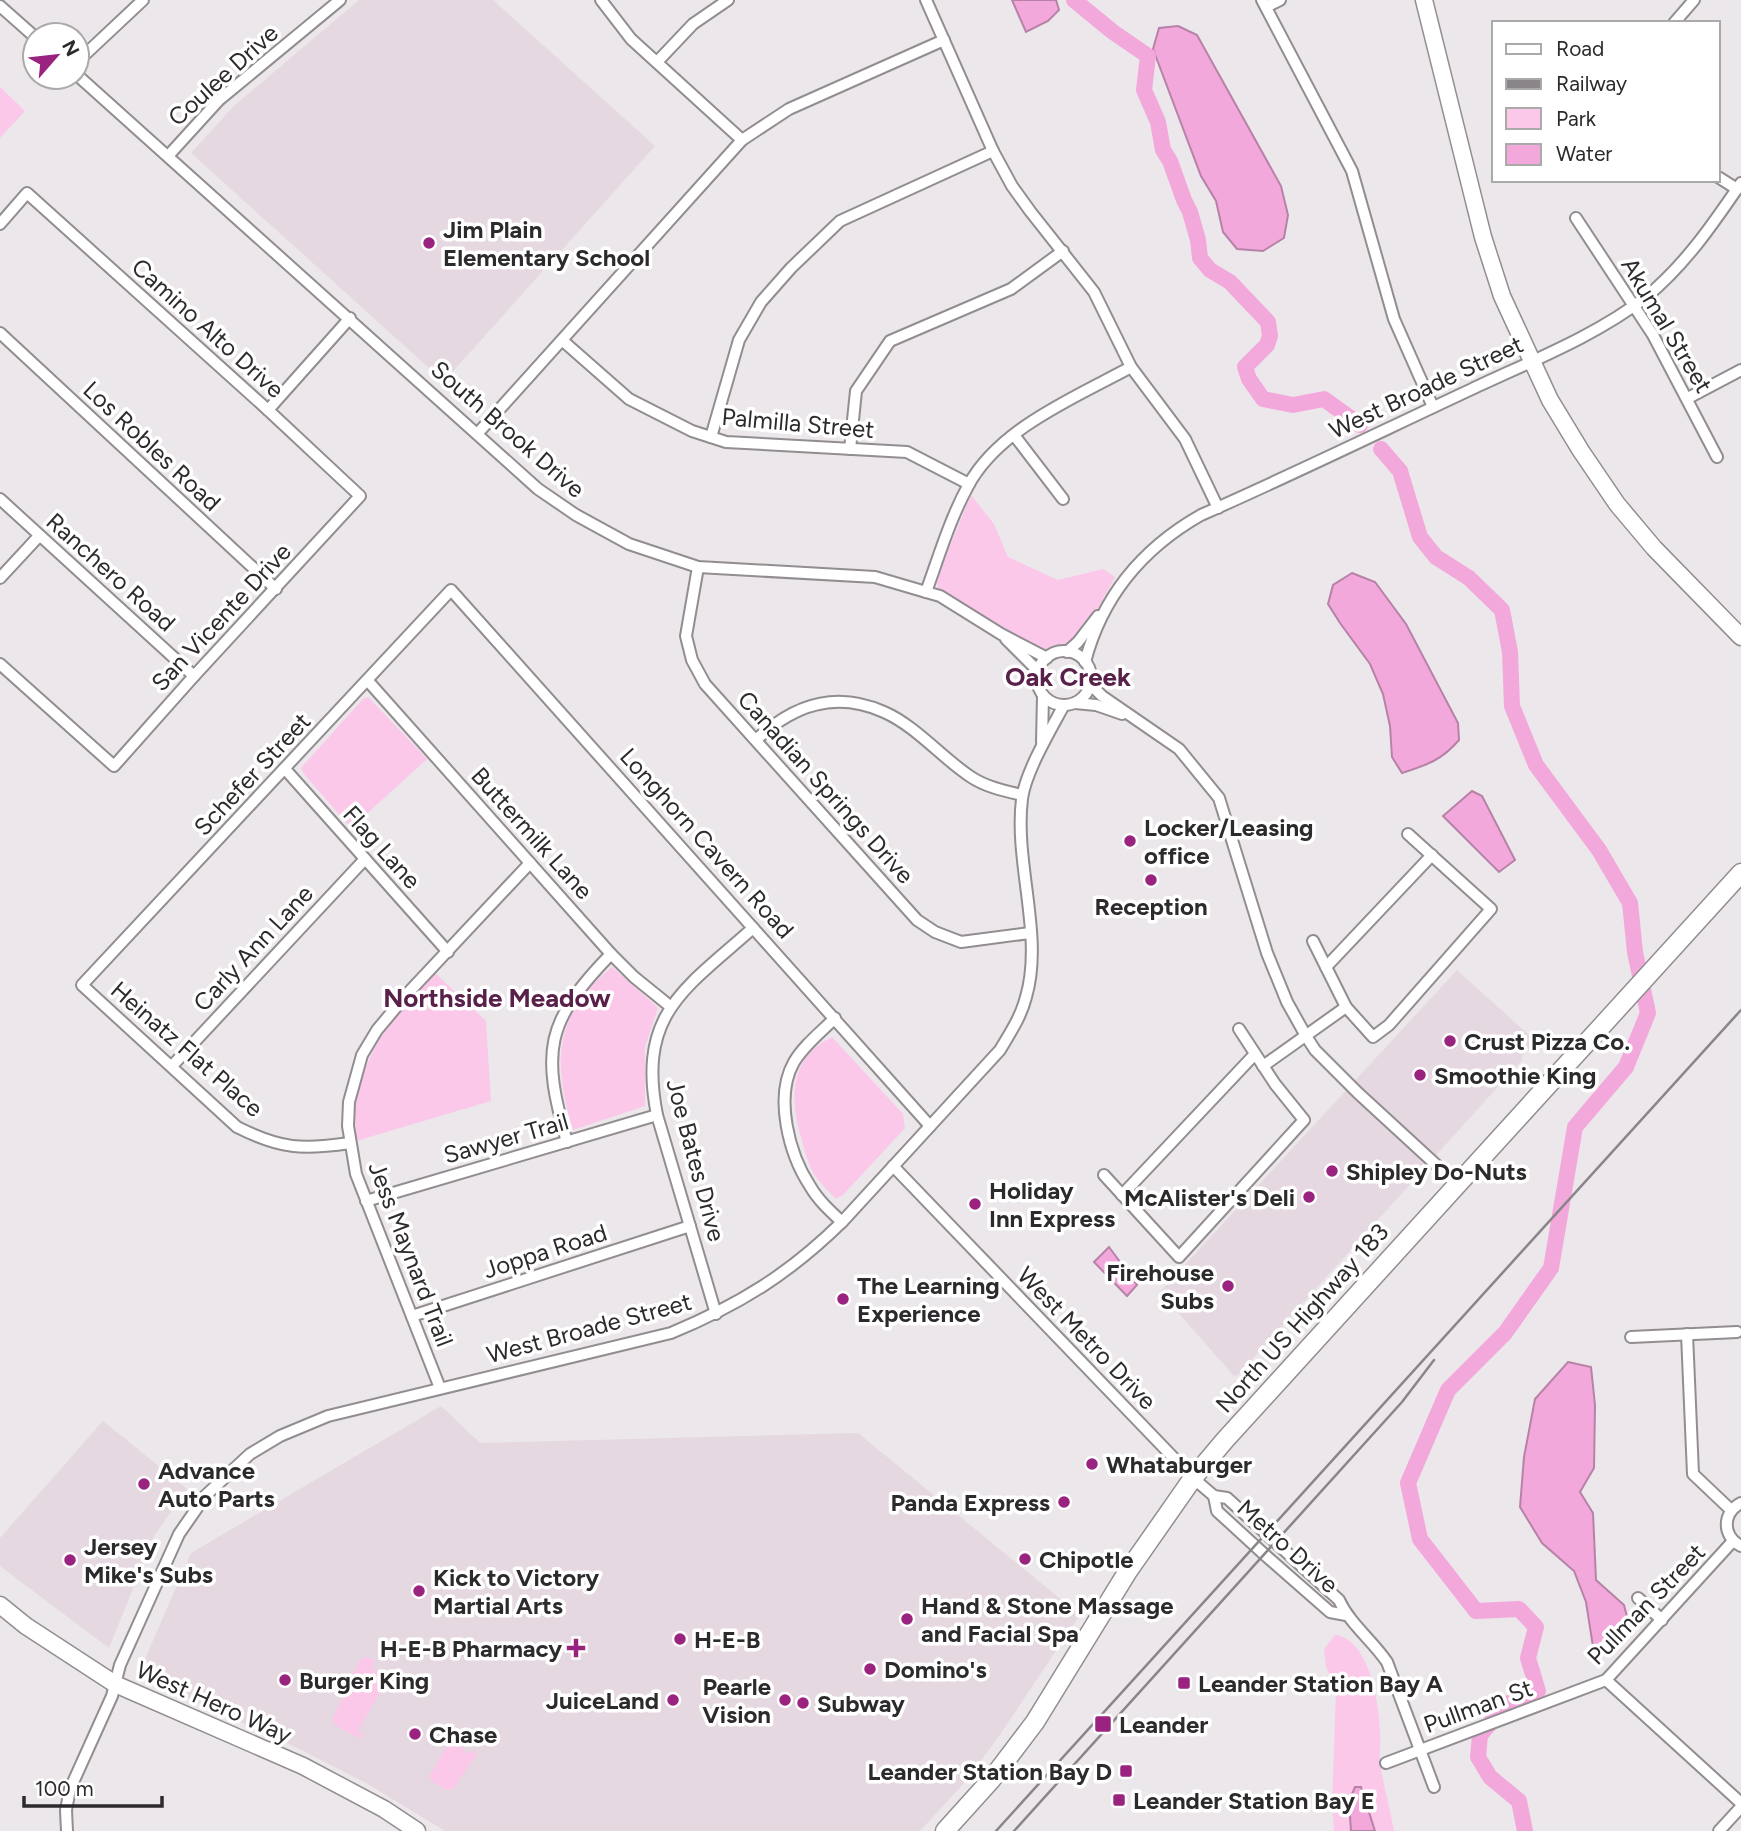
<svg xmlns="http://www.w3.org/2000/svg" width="1741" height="1831" viewBox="0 0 1741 1831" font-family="Figtree,sans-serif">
<rect width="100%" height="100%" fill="#ece7ea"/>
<g fill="#e5d8e0">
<polygon points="359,0 493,0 655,146 447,378 440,378 191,153 234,106"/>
<polygon points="1457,970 1529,1035 1532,1045 1522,1056 1522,1060 1238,1375 1234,1376 1160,1292"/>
<polygon points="441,1406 480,1443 858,1433 1080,1615 995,1742 964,1783 920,1831 445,1831 366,1783 293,1746 138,1675 191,1553"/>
<polygon points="103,1421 187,1489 154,1536 109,1648 0,1566 0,1538"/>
</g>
<g fill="#fbc8ea">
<polygon points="0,87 25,111 0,138"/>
<polygon points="971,495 994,524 1008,557 1058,580 1103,569 1115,577 1094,615 1067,647 1040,650 938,588 936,582 938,575"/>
<polygon points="368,697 427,759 351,828 304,774 301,768 363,699"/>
<path d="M 612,967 L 658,1008 L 645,1047 L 645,1106 L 573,1130 C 552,1062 554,1014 612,967 Z"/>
<path d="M 435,973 L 486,1021 L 491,1101 L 356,1141 C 356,1128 354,1114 356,1102 C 367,1043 397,1015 435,973 Z"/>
<path d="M 832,1037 L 903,1114 L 905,1128 L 843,1195 L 836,1199 C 828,1191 820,1183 814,1174 C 808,1163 804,1149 801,1137 C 790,1099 789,1057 832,1037 Z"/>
<path d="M 1335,1635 C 1369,1639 1379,1702 1380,1730 C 1381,1741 1379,1752 1380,1762 C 1383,1785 1390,1808 1394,1831 L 1334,1831 L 1332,1804 L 1336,1692 L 1326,1666 L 1324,1649 Z"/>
<polygon points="366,1657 375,1660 372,1668 387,1679 392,1673 397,1679 390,1690 383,1687 358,1731 364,1735 358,1738 335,1725 332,1720 360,1660"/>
<polygon points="458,1733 460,1736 455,1741 469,1754 474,1749 477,1754 453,1789 447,1790 431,1781 430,1775 453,1736"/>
</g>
<g fill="#f3a8dc" stroke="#b782a7" stroke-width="2">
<polygon points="1012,0 1056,0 1059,10 1048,21 1026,32"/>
<polygon points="1178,26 1197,35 1281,186 1288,215 1284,238 1263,251 1237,249 1223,232 1216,201 1201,176 1153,49 1159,28"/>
<path d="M 1352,573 L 1375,582 L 1406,624 L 1458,723 L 1459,740 C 1442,760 1427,765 1402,773 L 1392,757 L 1390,726 L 1383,694 L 1370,664 L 1340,623 L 1328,604 L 1333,585 Z"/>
<polygon points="1472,791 1482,796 1515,860 1499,872 1443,816"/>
<polygon points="1109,1247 1137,1285 1127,1296 1094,1262"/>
<polygon points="1568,1362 1591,1367 1595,1405 1594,1468 1580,1492 1593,1513 1596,1580 1624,1605 1629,1625 1608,1648 1594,1653 1586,1602 1574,1571 1542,1543 1520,1507 1524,1457 1535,1399"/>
<polygon points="1355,1787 1361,1787 1375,1831 1351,1831 1349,1801"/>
</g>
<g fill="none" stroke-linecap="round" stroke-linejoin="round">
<g stroke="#f3a8dc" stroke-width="16">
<polyline points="1074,0 1113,32 1148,56 1144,90 1158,122 1163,150 1170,161 1184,200 1190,212 1198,240 1200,258 1210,270 1230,282 1268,322 1270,336 1267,345 1245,367 1249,379 1263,399 1293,405 1324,399 1360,425"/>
<polyline points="1381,449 1400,471 1420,537 1436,557 1469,578 1502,610 1510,652 1512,706 1536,765 1599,850 1630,903 1635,952 1648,1013 1626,1067 1575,1127 1551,1268 1505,1333 1448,1390 1408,1483 1420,1539 1476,1611 1519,1609 1536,1627 1528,1658 1538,1691 1507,1704 1480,1735 1478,1757 1490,1777 1519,1801 1525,1831"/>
</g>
<defs>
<g id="street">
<polyline points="601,0 631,39 742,140"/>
<polyline points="926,0 993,151 1012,186 1030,211 1094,292 1131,367 1185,439 1218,508"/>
<polyline points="1262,0 1352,171 1394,319 1433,407"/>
<polyline points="0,6 35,37"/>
<polyline points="1266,7 1280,0"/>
<polyline points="1674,23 1694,0"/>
<polyline points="77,62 143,0"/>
<polyline points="657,62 693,24 728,0"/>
<polyline points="77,75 538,489 576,515 629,544 698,567 875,577 926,592 940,596 1001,634 1047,658"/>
<polyline points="168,156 219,100 340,0"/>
<polyline points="1718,177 1737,189"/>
<polyline points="1576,218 1653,335 1717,457"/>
<polyline points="0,224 27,193 268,410 360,496 194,676 114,766 0,664"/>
<polyline points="0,333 276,589"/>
<polyline points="563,341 629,399 692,431 726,442 907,452 969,484"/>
<polyline points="1688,398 1741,370"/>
<polyline points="268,410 350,318"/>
<polyline points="478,433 742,140 789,109 944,40"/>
<polyline points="1014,435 1063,499"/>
<polyline points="711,437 739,340 761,302 791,268 840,221 993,151"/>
<polyline points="850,449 856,391 890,341 1011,289 1063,251"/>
<polyline points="0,499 194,676"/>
<polyline points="698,567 686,636 692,660 705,684 917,920 935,932 961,942 1030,933"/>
<polyline points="0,578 39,536"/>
<path d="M 926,592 C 939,556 950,519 968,486 C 999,428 1076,397 1131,367"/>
<polyline points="1006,639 1038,671"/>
<circle cx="1064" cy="678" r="27"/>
<polyline points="1067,652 1078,642 1098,616"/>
<path d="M 1085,662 C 1102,597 1143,548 1201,515 C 1292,475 1382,431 1472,389 C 1529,362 1596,336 1646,297 C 1685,265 1713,224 1741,183"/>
<polyline points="368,681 611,954 634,977 671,1007"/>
<polyline points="1090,684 1102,696 1179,749 1219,798 1267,953 1287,1002 1306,1036 1315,1050 1358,1093 1457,1184"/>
<polyline points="1075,703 1096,705 1122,714"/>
<path d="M 756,740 C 793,705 835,690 884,712 C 916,726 942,758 971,777 C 986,787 1005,791 1022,795"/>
<polyline points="1042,742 1043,696"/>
<polyline points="285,769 448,952"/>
<polyline points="1313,941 1346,1007 1373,1037 1389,1025 1491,909 1408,834"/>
<polyline points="1326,967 1432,855"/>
<path d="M 835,1018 C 821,1032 804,1045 794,1062 C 774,1097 789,1154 810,1186 C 818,1200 830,1211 842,1222"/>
<polyline points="172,1066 365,859"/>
<polyline points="1263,1066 1346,1007"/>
<path d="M 567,1142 C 541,1051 545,1022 611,954"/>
<path d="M 350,1143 C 302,1150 281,1149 237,1127 L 82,985 L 451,590 L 930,1126"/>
<path d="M 893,1166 L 1193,1478 L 1214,1496 L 1227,1498 L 1339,1600 C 1350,1624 1372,1640 1387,1662 L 1434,1787"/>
<polyline points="1104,1175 1179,1257 1304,1120 1275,1084 1239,1029"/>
<polyline points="1122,1195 1255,1054"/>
<polyline points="366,1201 657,1115"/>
<path d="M 716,1314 L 657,1115 C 637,1013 685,989 753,928"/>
<polyline points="412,1316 690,1226"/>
<polyline points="1687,1334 1693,1474 1731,1510"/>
<polyline points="1631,1337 1737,1332"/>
<polyline points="440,1388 356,1174 348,1126 349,1102 362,1055 377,1030 408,993 530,863"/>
<polyline points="1214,1496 1217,1511 1265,1555 1330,1612 1346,1615"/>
<path d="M 1741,1503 C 1722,1513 1722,1536 1741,1546"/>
<polyline points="1638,1598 1662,1620"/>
<polyline points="1606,1680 1741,1803"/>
<polyline points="1386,1763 1606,1680 1733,1541"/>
<path d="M 67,1831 L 66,1810 L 70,1789 L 112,1696 L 120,1665 L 179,1534 L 206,1495 L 250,1454 L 280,1436 L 328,1416 L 671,1333 C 739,1305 789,1274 842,1222 L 1000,1050 C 1010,1033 1021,1017 1026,997 C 1044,936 1014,863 1022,799 C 1025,773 1051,729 1064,705"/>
<polyline points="1719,1831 1741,1807"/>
</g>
<g id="secondary">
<polyline points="1424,0 1483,237 1502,296 1550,400 1581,451 1617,504 1654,548 1741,637"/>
<polyline points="0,1605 26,1626 115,1684 303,1766 384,1809 417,1831"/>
</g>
<polyline id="primary" points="945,1831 991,1780 1035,1722 1128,1571 1193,1478 1225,1440 1741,873"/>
</defs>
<use href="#street" stroke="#928d90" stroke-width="14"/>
<use href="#secondary" stroke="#928d90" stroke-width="19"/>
<use href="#primary" stroke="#928d90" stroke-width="21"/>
<use href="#street" stroke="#fff" stroke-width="10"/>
<use href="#secondary" stroke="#fff" stroke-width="16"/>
<use href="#primary" stroke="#fff" stroke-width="18"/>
<g stroke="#898588" stroke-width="2.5">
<polyline points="996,1831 1741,1010"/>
<polyline points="1014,1831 1402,1402 1434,1360"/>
</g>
</g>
<g fill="#99237f" stroke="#fff" stroke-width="2.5">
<circle cx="429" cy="243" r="7"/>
<circle cx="1130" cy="841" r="7"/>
<circle cx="1151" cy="880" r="7"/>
<circle cx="1450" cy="1041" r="7"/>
<circle cx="1420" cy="1075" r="7"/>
<circle cx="1332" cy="1171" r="7"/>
<circle cx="1309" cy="1197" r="7"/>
<circle cx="975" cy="1204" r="7"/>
<circle cx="1228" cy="1286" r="7"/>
<circle cx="843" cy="1299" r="7"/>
<circle cx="1092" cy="1464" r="7"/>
<circle cx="144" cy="1484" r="7"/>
<circle cx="1064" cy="1502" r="7"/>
<circle cx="1025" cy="1559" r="7"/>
<circle cx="70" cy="1560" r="7"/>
<circle cx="419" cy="1591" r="7"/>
<circle cx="907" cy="1619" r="7"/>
<circle cx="680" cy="1639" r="7"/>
<path d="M572.5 1637.5h7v7h7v7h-7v7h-7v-7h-7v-7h7z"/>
<circle cx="870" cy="1669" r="7"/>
<circle cx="285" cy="1680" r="7"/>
<rect x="1177" y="1676" width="14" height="14" rx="3.5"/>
<circle cx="673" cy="1700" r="7"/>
<circle cx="785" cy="1700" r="7"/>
<circle cx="803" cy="1703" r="7"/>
<rect x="1094" y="1715" width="18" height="18" rx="3.5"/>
<circle cx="415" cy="1734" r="7"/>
<rect x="1119" y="1764" width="14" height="14" rx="3.5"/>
<rect x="1112" y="1793" width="14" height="14" rx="3.5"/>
</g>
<g text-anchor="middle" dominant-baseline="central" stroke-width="7" stroke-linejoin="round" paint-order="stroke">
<g font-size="24" fill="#2c2a2c" stroke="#fff">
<text transform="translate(223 75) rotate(-42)">Coulee Drive</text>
<text transform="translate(1667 325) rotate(59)">Akumal Street</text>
<text transform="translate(208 328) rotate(42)">Camino Alto Drive</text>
<text transform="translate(1426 387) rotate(-25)">West Broade Street</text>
<text transform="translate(798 423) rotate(5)">Palmilla Street</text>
<text transform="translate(508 429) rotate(41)">South Brook Drive</text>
<text transform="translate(152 446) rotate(43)">Los Robles Road</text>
<text transform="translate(111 572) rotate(42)">Ranchero Road</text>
<text transform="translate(221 617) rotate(-47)">San Vicente Drive</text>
<text transform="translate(252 774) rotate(-47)">Schefer Street</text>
<text transform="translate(826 787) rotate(48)">Canadian Springs Drive</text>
<text transform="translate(532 833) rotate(48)">Buttermilk Lane</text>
<text transform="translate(707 843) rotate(48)">Longhorn Cavern Road</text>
<text transform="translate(382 847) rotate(48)">Flag Lane</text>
<text transform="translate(253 948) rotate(-47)">Carly Ann Lane</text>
<text transform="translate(187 1049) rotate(41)">Heinatz Flat Place</text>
<text transform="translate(506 1138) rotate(-16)">Sawyer Trail</text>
<text transform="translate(696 1160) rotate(75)">Joe Bates Drive</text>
<text transform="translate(545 1251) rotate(-18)">Joppa Road</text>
<text transform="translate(411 1254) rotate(69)">Jess Maynard Trail</text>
<text transform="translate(1302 1318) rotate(-48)">North US Highway 183</text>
<text transform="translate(589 1328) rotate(-15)">West Broade Street</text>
<text transform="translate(1087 1338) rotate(46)">West Metro Drive</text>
<text transform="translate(1288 1546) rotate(42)">Metro Drive</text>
<text transform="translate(1646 1604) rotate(-46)">Pullman Street</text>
<text transform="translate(214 1702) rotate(24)">West Hero Way</text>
<text transform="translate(1478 1706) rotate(-20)">Pullman St</text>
</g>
<g font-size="24" font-weight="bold" fill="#2c2a2c" stroke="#fff" text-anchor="start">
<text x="443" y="229">Jim Plain<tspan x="443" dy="28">Elementary School</tspan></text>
<text x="1144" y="827">Locker/Leasing<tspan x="1144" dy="28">office</tspan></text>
<text x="1151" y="906" text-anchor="middle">Reception</text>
<text x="1464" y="1041">Crust Pizza Co.</text>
<text x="1434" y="1075">Smoothie King</text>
<text x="1346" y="1171">Shipley Do-Nuts</text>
<text x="989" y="1190">Holiday<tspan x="989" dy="28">Inn Express</tspan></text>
<text x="1295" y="1197" text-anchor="end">McAlister's Deli</text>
<text x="1214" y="1272" text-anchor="end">Firehouse<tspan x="1214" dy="28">Subs</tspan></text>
<text x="857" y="1285">The Learning<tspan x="857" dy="28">Experience</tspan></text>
<text x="1106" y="1464">Whataburger</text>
<text x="158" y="1470">Advance<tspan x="158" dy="28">Auto Parts</tspan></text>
<text x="1050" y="1502" text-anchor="end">Panda Express</text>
<text x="84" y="1546">Jersey<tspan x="84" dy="28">Mike's Subs</tspan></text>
<text x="1039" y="1559">Chipotle</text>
<text x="433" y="1577">Kick to Victory<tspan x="433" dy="28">Martial Arts</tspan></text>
<text x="921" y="1605">Hand &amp; Stone Massage<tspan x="921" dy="28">and Facial Spa</tspan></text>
<text x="694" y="1639">H-E-B</text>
<text x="562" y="1648" text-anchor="end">H-E-B Pharmacy</text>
<text x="884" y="1669">Domino's</text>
<text x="299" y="1680">Burger King</text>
<text x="1198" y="1683">Leander Station Bay A</text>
<text x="771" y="1686" text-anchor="end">Pearle<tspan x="771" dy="28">Vision</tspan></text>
<text x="659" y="1700" text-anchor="end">JuiceLand</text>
<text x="817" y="1703">Subway</text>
<text x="1119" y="1724">Leander</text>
<text x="429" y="1734">Chase</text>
<text x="1112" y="1771" text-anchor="end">Leander Station Bay D</text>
<text x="1133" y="1800">Leander Station Bay E</text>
</g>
<g font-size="26" font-weight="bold" fill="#59204a" stroke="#fff">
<text x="1068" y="677">Oak Creek</text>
<text x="497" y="998">Northside Meadow</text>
</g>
</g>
<rect x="1492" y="21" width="228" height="161" fill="#ffffff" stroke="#abaaab" stroke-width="2"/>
<rect x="1506" y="44" width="35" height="10" fill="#ffffff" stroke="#abaaab" stroke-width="2"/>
<text x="1556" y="56" font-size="21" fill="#2c2a2c">Road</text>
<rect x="1506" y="79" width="35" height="10" fill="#898588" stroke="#abaaab" stroke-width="2"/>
<text x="1556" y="91" font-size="21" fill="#2c2a2c">Railway</text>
<rect x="1506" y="108" width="35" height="21" fill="#fbc8ea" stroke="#abaaab" stroke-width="2"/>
<text x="1556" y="126" font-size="21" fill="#2c2a2c">Park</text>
<rect x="1506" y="144" width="35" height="21" fill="#f3a8dc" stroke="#abaaab" stroke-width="2"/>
<text x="1556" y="161" font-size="21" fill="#2c2a2c">Water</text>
<g transform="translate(56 56) rotate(62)"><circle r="33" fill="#ffffff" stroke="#abaaab" stroke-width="2"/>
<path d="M0-5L12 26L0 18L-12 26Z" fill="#99237f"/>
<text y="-10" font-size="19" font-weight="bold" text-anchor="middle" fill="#2c2a2c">N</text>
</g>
<path d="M24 1796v10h138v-10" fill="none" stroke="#2c2a2c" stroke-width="3.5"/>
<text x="35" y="1796" font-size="21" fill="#2c2a2c" stroke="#ffffff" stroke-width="5" paint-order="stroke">100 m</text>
</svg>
